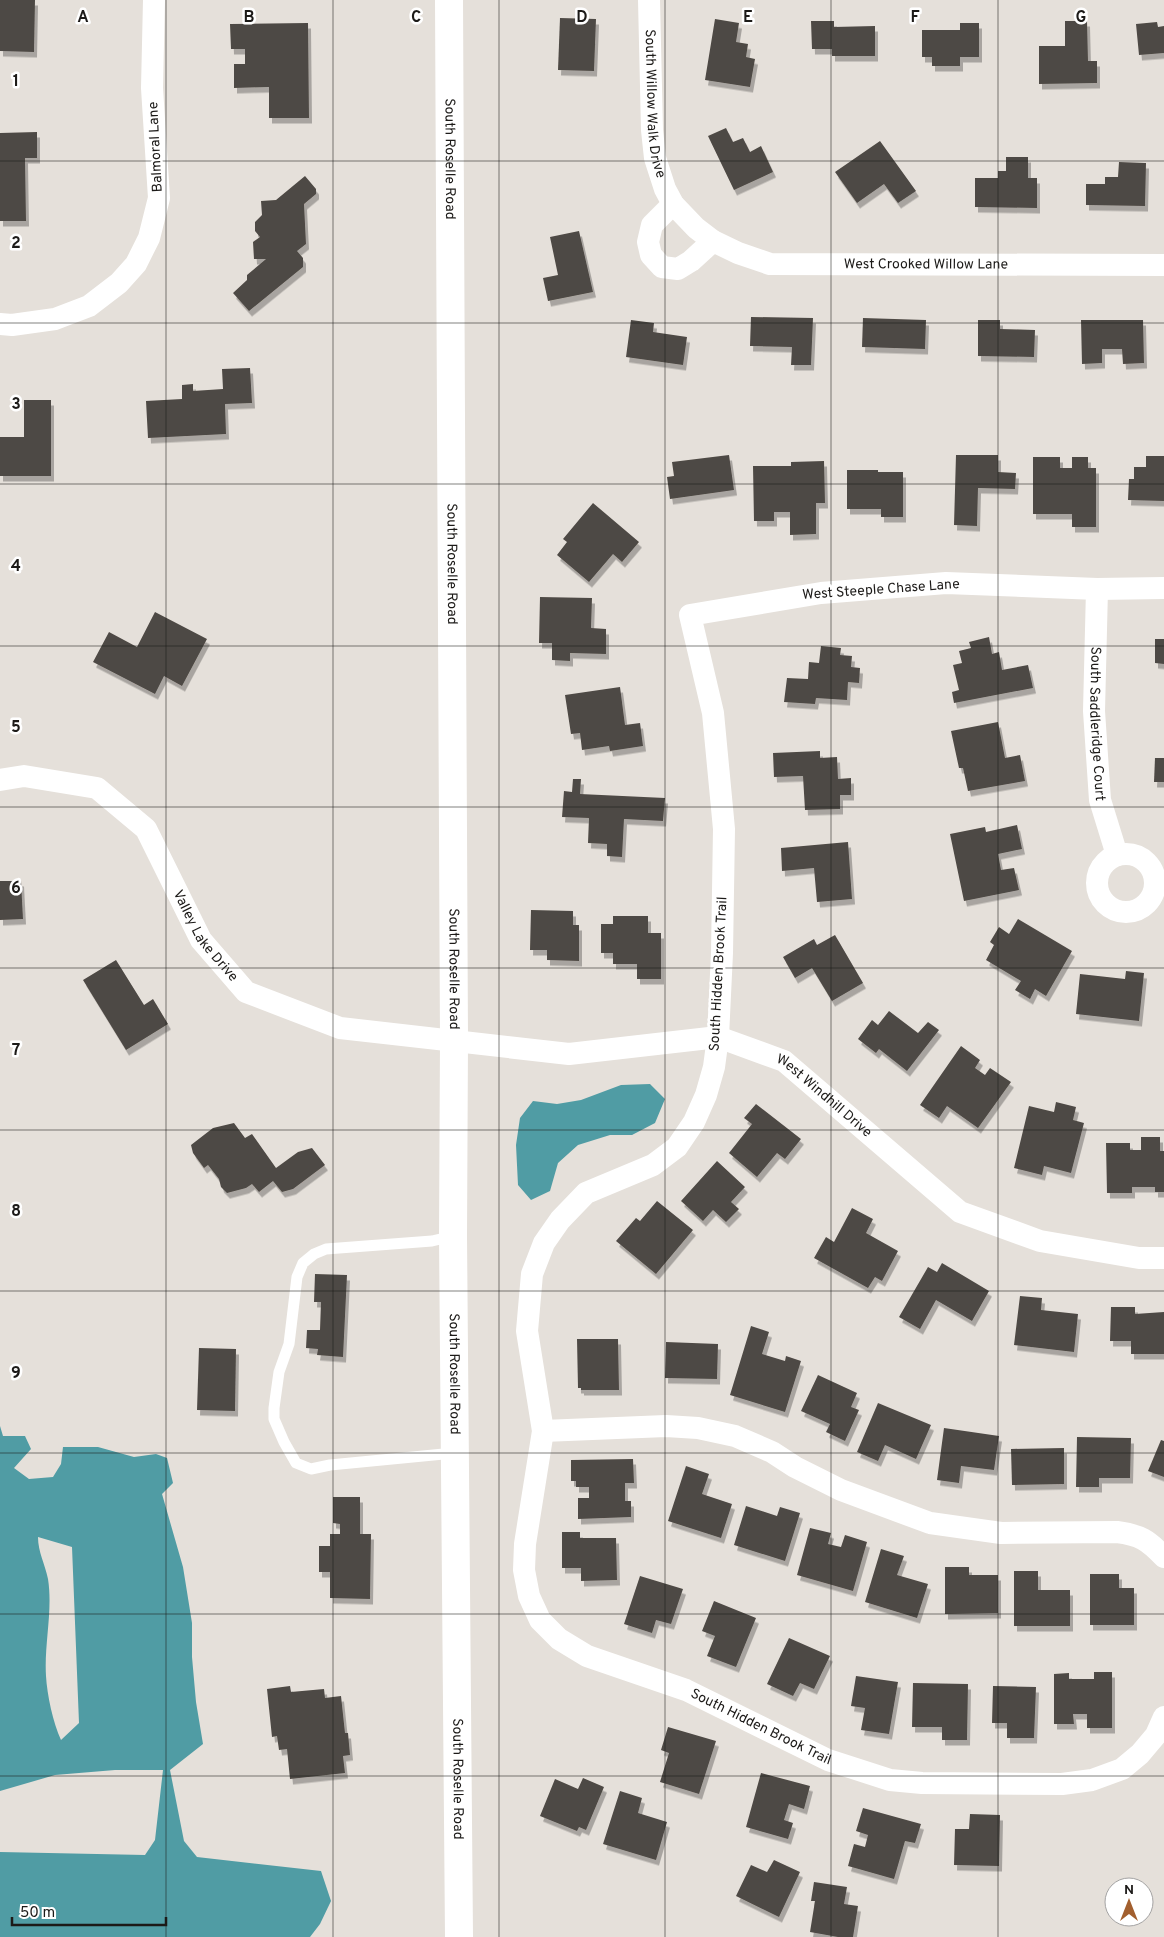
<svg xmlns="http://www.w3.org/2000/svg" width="1164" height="1937" viewBox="0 0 1164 1937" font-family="Overpass,sans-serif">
<defs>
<filter id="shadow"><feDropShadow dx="3" dy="5.5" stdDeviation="0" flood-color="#0004"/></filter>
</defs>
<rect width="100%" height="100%" fill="#e5e0da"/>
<g fill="#509ca4" fill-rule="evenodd">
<polygon points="650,1084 665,1099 655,1123 632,1135 610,1135 578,1145 558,1163 550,1191 531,1200 518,1185 516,1145 520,1118 533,1101 557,1104 581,1100 621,1085"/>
<path d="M 0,1426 L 3,1436 L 25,1436 L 31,1449 L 14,1468 L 29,1479 L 53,1477 L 61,1464 L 63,1447 L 98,1447 L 134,1457 L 156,1454 L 167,1458 L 173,1483 L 162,1494 L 183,1567 L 192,1623 L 192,1657 L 196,1702 L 203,1744 L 170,1770 L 184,1841 L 197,1857 L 321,1871 L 331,1901 L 320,1924 L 310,1937 L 0,1937 L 0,1852 L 145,1855 L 155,1840 L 163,1770 L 115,1770 L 55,1775 L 0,1791 ZM 38,1537 L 72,1547 L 79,1723 L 61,1740 C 53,1723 47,1694 46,1676 C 44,1644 53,1611 48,1579 C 45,1564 38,1552 38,1537 Z"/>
</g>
<g fill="#4e4944" filter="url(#shadow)">
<polygon points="0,0 35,0 34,52 0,51"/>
<polygon points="560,18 596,19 594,71 558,70"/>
<polygon points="715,19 739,23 736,42 748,44 746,57 755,59 750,87 705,80"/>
<polygon points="811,21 834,21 834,27 875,26 875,56 832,56 832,49 812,49"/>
<polygon points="1065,21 1087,21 1088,61 1097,61 1097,83 1039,84 1039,46 1065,46"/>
<polygon points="1157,22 1158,27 1164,26 1164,53 1139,55 1136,24"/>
<polygon points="308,23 309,118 269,118 269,87 234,88 234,64 245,64 245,49 231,49 230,24"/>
<polygon points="960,23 979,23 979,57 960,57 960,66 932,66 932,57 922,57 922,30 960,30"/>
<polygon points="726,128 733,142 743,138 750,152 761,146 773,172 734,190 708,136"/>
<polygon points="37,132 37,158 25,158 26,221 0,221 0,133"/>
<polygon points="880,141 916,191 898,203 884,184 857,203 835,172"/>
<polygon points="1006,157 1028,157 1028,178 1037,178 1037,208 975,207 975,178 998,178 998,171 1006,171"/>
<polygon points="1119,162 1146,163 1145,206 1086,205 1086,184 1105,184 1105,177 1118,177"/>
<polygon points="305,176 316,189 316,194 304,204 306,244 297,251 303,258 303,267 249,311 233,293 247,280 247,275 266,259 254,259 253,242 260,237 255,231 255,222 262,215 261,201 276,200"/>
<polygon points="579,231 593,292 548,301 543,278 558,275 550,237"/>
<polygon points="751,317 813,318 811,365 791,365 792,347 750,346"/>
<polygon points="863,318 926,320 925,349 862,347"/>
<polygon points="631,320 654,323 653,332 687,337 683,365 626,357"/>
<polygon points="978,320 1000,320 1000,329 1035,330 1034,357 978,356"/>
<polygon points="1081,320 1143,320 1144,363 1123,364 1122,349 1102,349 1102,363 1082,364"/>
<polygon points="250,368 252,403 225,404 226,434 148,438 146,401 182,399 182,385 193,384 193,391 223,389 222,369"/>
<polygon points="24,400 51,400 51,476 0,476 0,437 24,437"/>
<polygon points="729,455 734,490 670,499 667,477 674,476 672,462"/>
<polygon points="956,455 998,455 998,472 1016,473 1015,489 978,488 977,526 954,525"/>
<polygon points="1146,456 1164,456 1164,501 1128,500 1129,479 1134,479 1134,467 1146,467"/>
<polygon points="1033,457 1060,457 1060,468 1072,468 1072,457 1088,457 1088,468 1096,468 1096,527 1072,527 1072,514 1033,514"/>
<polygon points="824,461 825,503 816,503 816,534 790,535 790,512 774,512 774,521 754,521 753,466 791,466 791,462"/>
<polygon points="847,470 878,470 878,472 903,472 903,517 881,517 881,509 847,509"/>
<polygon points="593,503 639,542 622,562 613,554 589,582 557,555 567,542 563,539"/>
<polygon points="540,597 592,598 591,628 606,629 606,654 570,653 570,661 552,660 552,643 539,643"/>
<polygon points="155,612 207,639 182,686 164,676 155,694 93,662 109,632 137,647"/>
<polygon points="989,637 992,654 999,652 1002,670 1028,665 1033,688 954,703 952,692 959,690 953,665 962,663 959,651 971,648 969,642"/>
<polygon points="1155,639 1164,639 1164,664 1155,663"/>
<polygon points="821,646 841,648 840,655 852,656 851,667 860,668 859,683 848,682 847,700 816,698 815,704 784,702 787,678 808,679 809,662 819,663"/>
<polygon points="620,687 625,725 640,723 643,746 610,751 609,746 582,750 580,733 571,734 565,695"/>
<polygon points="998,722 1005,758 1020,755 1025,781 968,791 963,768 959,768 951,731"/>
<polygon points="820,751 820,758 837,757 838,779 851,778 851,795 840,795 840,809 805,810 803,776 774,777 773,753"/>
<polygon points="1155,758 1164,758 1164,782 1154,782"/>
<polygon points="573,779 581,779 580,794 665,798 663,821 624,819 622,857 607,856 607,844 588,843 589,818 562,817 564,791 572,792"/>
<polygon points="1017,825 1022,849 998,854 1001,870 1014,868 1019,890 964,901 950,834 985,827 986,832"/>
<polygon points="848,842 852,899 817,902 814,868 782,871 781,848"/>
<polygon points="0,881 21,881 23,919 0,920"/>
<polygon points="531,910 573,911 573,925 579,925 579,961 547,960 547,950 530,950"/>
<polygon points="613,916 648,916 648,933 661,933 661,979 637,979 637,964 613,964 613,953 601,953 601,924 613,924"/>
<polygon points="1018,919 1072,951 1046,996 1035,989 1030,999 1015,990 1021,981 986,960 994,945 990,942 999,927 1009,934"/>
<polygon points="835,935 863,983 832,1001 812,968 795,978 783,957 814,939 817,945"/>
<polygon points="116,960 144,1005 153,999 168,1024 126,1050 83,980"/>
<polygon points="1126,971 1144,973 1139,1021 1076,1014 1080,974 1125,979"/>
<polygon points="889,1011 918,1033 928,1022 939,1030 907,1071 879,1049 876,1053 858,1039 872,1020 878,1025"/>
<polygon points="961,1046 980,1060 975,1068 985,1075 990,1068 1011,1082 978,1128 947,1106 939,1118 920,1105"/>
<polygon points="1056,1102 1076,1107 1073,1120 1084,1123 1071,1173 1044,1166 1042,1175 1014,1168 1029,1106 1054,1112"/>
<polygon points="756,1104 801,1139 785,1159 777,1153 757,1177 729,1153 752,1124 744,1118"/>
<polygon points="234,1123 245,1138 252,1134 276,1168 298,1152 312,1148 325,1165 293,1189 282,1192 273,1181 259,1192 252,1184 246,1188 227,1193 221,1187 219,1179 208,1165 204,1168 193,1153 191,1145 213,1128"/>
<polygon points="1141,1137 1160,1137 1160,1151 1164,1151 1164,1192 1155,1192 1155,1187 1132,1187 1132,1193 1107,1193 1106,1143 1130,1143 1130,1150 1141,1150"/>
<polygon points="717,1161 745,1187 731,1202 739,1209 726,1222 713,1210 703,1221 681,1201"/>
<polygon points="657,1201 693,1230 656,1274 616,1241 636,1218 640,1221"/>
<polygon points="852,1208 873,1219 866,1233 898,1251 882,1281 875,1277 868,1288 814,1258 826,1237 834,1242"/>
<polygon points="942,1263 989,1291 972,1321 936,1300 920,1329 899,1317 928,1267 937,1272"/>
<polygon points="315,1274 347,1275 343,1357 317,1355 318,1349 306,1348 307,1330 320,1330 321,1302 314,1302"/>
<polygon points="1020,1296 1042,1298 1041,1310 1078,1314 1074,1352 1014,1345"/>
<polygon points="1111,1307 1135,1307 1135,1314 1164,1312 1164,1354 1131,1354 1131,1341 1110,1341"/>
<polygon points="751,1326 769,1332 762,1354 785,1361 786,1356 801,1361 785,1412 730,1395"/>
<polygon points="577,1339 618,1339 619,1390 581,1390 581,1388 578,1388"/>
<polygon points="666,1342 718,1344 717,1379 665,1378"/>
<polygon points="199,1348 236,1349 235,1411 197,1410"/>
<polygon points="818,1375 857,1393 851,1407 859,1410 845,1441 826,1432 830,1424 801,1411"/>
<polygon points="878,1403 931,1425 916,1459 885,1445 878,1461 857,1452"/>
<polygon points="944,1428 999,1436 994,1470 961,1466 959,1483 937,1480"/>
<polygon points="1077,1437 1131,1438 1130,1478 1099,1478 1099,1487 1076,1487"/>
<polygon points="1161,1440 1164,1441 1164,1477 1148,1471"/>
<polygon points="1064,1448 1064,1484 1012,1485 1011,1449"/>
<polygon points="633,1459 634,1483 625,1483 625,1501 631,1501 631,1517 578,1519 578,1498 589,1498 589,1487 576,1487 576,1481 571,1481 571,1460"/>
<polygon points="686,1466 709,1474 702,1494 732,1504 721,1538 668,1521"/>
<polygon points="333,1497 360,1497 360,1534 371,1534 370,1599 330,1598 330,1572 319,1572 319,1546 330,1546 330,1534 340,1534 340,1524 333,1523"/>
<polygon points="746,1506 777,1516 780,1507 800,1513 785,1561 734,1545"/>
<polygon points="810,1528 831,1533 828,1544 841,1547 845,1535 867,1542 853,1591 797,1575"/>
<polygon points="562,1532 580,1532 580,1538 616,1538 617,1580 581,1581 581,1568 562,1568"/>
<polygon points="881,1549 904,1556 897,1575 928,1584 917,1618 865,1602"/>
<polygon points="945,1567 969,1567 969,1575 998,1575 998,1613 945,1614"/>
<polygon points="1014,1571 1038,1571 1038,1590 1070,1590 1070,1626 1014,1626"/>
<polygon points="1090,1574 1119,1574 1119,1588 1134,1588 1134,1625 1090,1625"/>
<polygon points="640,1576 683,1589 671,1624 656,1620 652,1633 624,1624"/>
<polygon points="714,1601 756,1618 736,1667 707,1656 715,1636 702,1631"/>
<polygon points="789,1638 830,1656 814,1689 800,1683 793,1696 767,1684"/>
<polygon points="1094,1672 1112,1672 1112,1728 1087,1728 1087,1714 1073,1714 1074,1724 1054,1724 1054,1674 1069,1673 1069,1679 1094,1679"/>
<polygon points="856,1676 898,1682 889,1734 861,1730 865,1708 851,1706"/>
<polygon points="913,1683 968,1684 967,1740 942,1740 942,1727 912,1727"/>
<polygon points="290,1686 291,1692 324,1689 325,1698 341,1696 345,1733 348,1733 350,1755 343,1756 345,1773 290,1779 287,1749 279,1750 277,1736 272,1737 267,1689"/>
<polygon points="993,1686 1036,1687 1034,1738 1007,1738 1007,1723 992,1723"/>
<polygon points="668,1727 716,1741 699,1794 660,1782 669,1753 661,1750"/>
<polygon points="761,1773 810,1786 804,1809 789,1804 784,1820 793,1823 788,1839 746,1827"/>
<polygon points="583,1778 604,1787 586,1830 579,1827 577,1831 540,1816 555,1779 578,1789"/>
<polygon points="620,1791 642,1798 638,1813 667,1822 656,1860 603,1844"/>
<polygon points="863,1808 921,1824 915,1843 905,1841 894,1879 848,1866 854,1844 865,1847 868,1835 856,1831"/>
<polygon points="970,1814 1000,1815 999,1866 954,1865 955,1829 969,1829"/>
<polygon points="774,1860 800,1872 779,1917 736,1896 751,1865 767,1872"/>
<polygon points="814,1882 847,1887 844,1904 858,1906 853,1937 838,1937 810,1932 815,1901 811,1901"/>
</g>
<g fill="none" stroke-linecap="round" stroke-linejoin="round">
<polyline stroke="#fff" stroke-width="11" points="453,1236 432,1241 326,1249 314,1254 303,1263 297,1277 289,1344 279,1372 274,1408 274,1419 284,1442 296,1463 311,1469 330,1465 454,1453"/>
<g stroke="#fff" stroke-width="22">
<path id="s1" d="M 649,0 L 652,130 L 655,158 L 665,189 L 673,204 L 696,228 L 713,241 L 738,253 L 770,264 L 1164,265"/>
<polyline points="673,204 652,225 648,242 651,255 662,267 678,269 691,261 713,241"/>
<polyline points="0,324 12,325 55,319 89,306 119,283 136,264 149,238 159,198 152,88 154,0"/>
<path id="s2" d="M 1164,588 L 1097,589 L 946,583 L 821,593 L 690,615 L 713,713 L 724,829 L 722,953 L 718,1037 L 714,1067 L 706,1095 L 694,1122 L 677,1147 L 653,1165 L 586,1193 L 560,1220 L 544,1243 L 532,1274 L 527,1331 L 543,1431 L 525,1544 L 524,1570 L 529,1596 L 540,1620 L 559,1639 L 587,1656 L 686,1690 L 828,1760 L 890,1780 L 922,1783 L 1062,1784 L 1092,1780 L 1122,1769 L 1140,1754 L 1156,1735 L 1164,1717"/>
<path id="s3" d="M 1097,589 L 1094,711 L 1100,800 L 1117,855"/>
<path id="s4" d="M 0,780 L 24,776 L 97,788 L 146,829 L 201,940 L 246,992 L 340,1028 L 569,1054 L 718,1037 L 784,1061 L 960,1212 L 1040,1241 L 1139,1258 L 1164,1258"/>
<circle cx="1126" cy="883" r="29"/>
<path d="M 543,1431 L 666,1426 L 698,1428 L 735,1436 L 772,1452 L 795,1467 L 841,1490 L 930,1523 L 1001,1533 L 1117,1532 C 1140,1535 1148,1540 1164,1557"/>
</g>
<path stroke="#fff" stroke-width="28" id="s5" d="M 449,0 L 454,1040 L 453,1236 L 459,1937"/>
</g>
<path fill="none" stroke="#1c1a18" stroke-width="1" stroke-opacity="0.55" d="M 166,0 L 166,1937M 333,0 L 333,1937M 499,0 L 499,1937M 665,0 L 665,1937M 831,0 L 831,1937M 998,0 L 998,1937M 0,161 L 1164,161M 0,323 L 1164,323M 0,484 L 1164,484M 0,646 L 1164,646M 0,807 L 1164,807M 0,968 L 1164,968M 0,1130 L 1164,1130M 0,1291 L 1164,1291M 0,1453 L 1164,1453M 0,1614 L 1164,1614M 0,1776 L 1164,1776"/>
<g text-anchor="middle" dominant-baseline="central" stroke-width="5" stroke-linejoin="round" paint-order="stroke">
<g font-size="14" fill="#1c1a18" stroke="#fff">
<text stroke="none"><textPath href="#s1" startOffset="104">South Willow Walk Drive</textPath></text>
<text transform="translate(156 147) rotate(-93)">Balmoral Lane</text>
<text stroke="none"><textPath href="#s5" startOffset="159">South Roselle Road</textPath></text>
<text stroke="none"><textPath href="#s1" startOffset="480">West Crooked Willow Lane</textPath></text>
<text stroke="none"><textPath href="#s5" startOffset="564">South Roselle Road</textPath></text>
<text transform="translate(881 590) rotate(-4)">West Steeple Chase Lane</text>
<text stroke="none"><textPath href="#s3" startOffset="135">South Saddleridge Court</textPath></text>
<text stroke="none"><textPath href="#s4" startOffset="285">Valley Lake Drive</textPath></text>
<text stroke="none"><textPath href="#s5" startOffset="969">South Roselle Road</textPath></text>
<text transform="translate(719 974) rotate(-87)">South Hidden Brook Trail</text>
<text stroke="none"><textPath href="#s4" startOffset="959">West Windhill Drive</textPath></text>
<text stroke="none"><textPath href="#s5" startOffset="1374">South Roselle Road</textPath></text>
<text stroke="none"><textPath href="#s2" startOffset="1822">South Hidden Brook Trail</textPath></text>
<text stroke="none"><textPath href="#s5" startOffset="1779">South Roselle Road</textPath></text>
</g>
</g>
<g font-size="16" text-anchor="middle" font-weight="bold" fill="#1c1a18" stroke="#fff" stroke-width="5" stroke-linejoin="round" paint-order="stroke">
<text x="83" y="22">A</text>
<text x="249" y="22">B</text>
<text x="416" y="22">C</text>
<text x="582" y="22">D</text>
<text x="748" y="22">E</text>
<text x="915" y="22">F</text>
<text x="1081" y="22">G</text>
<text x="16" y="86">1</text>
<text x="16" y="248">2</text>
<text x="16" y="409">3</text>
<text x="16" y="571">4</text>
<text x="16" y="732">5</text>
<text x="16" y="893">6</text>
<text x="16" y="1055">7</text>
<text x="16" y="1216">8</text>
<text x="16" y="1378">9</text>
</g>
<g transform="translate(1129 1902)"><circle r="24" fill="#ffffff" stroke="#a4a3a3"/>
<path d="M0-4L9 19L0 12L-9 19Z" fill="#a25f2e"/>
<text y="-8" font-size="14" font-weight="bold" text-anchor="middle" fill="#1c1a18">N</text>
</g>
<path d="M12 1917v8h154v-8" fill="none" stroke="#1c1a18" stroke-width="2.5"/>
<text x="20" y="1917" font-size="15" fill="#1c1a18" stroke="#ffffff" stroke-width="4" paint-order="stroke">50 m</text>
</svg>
